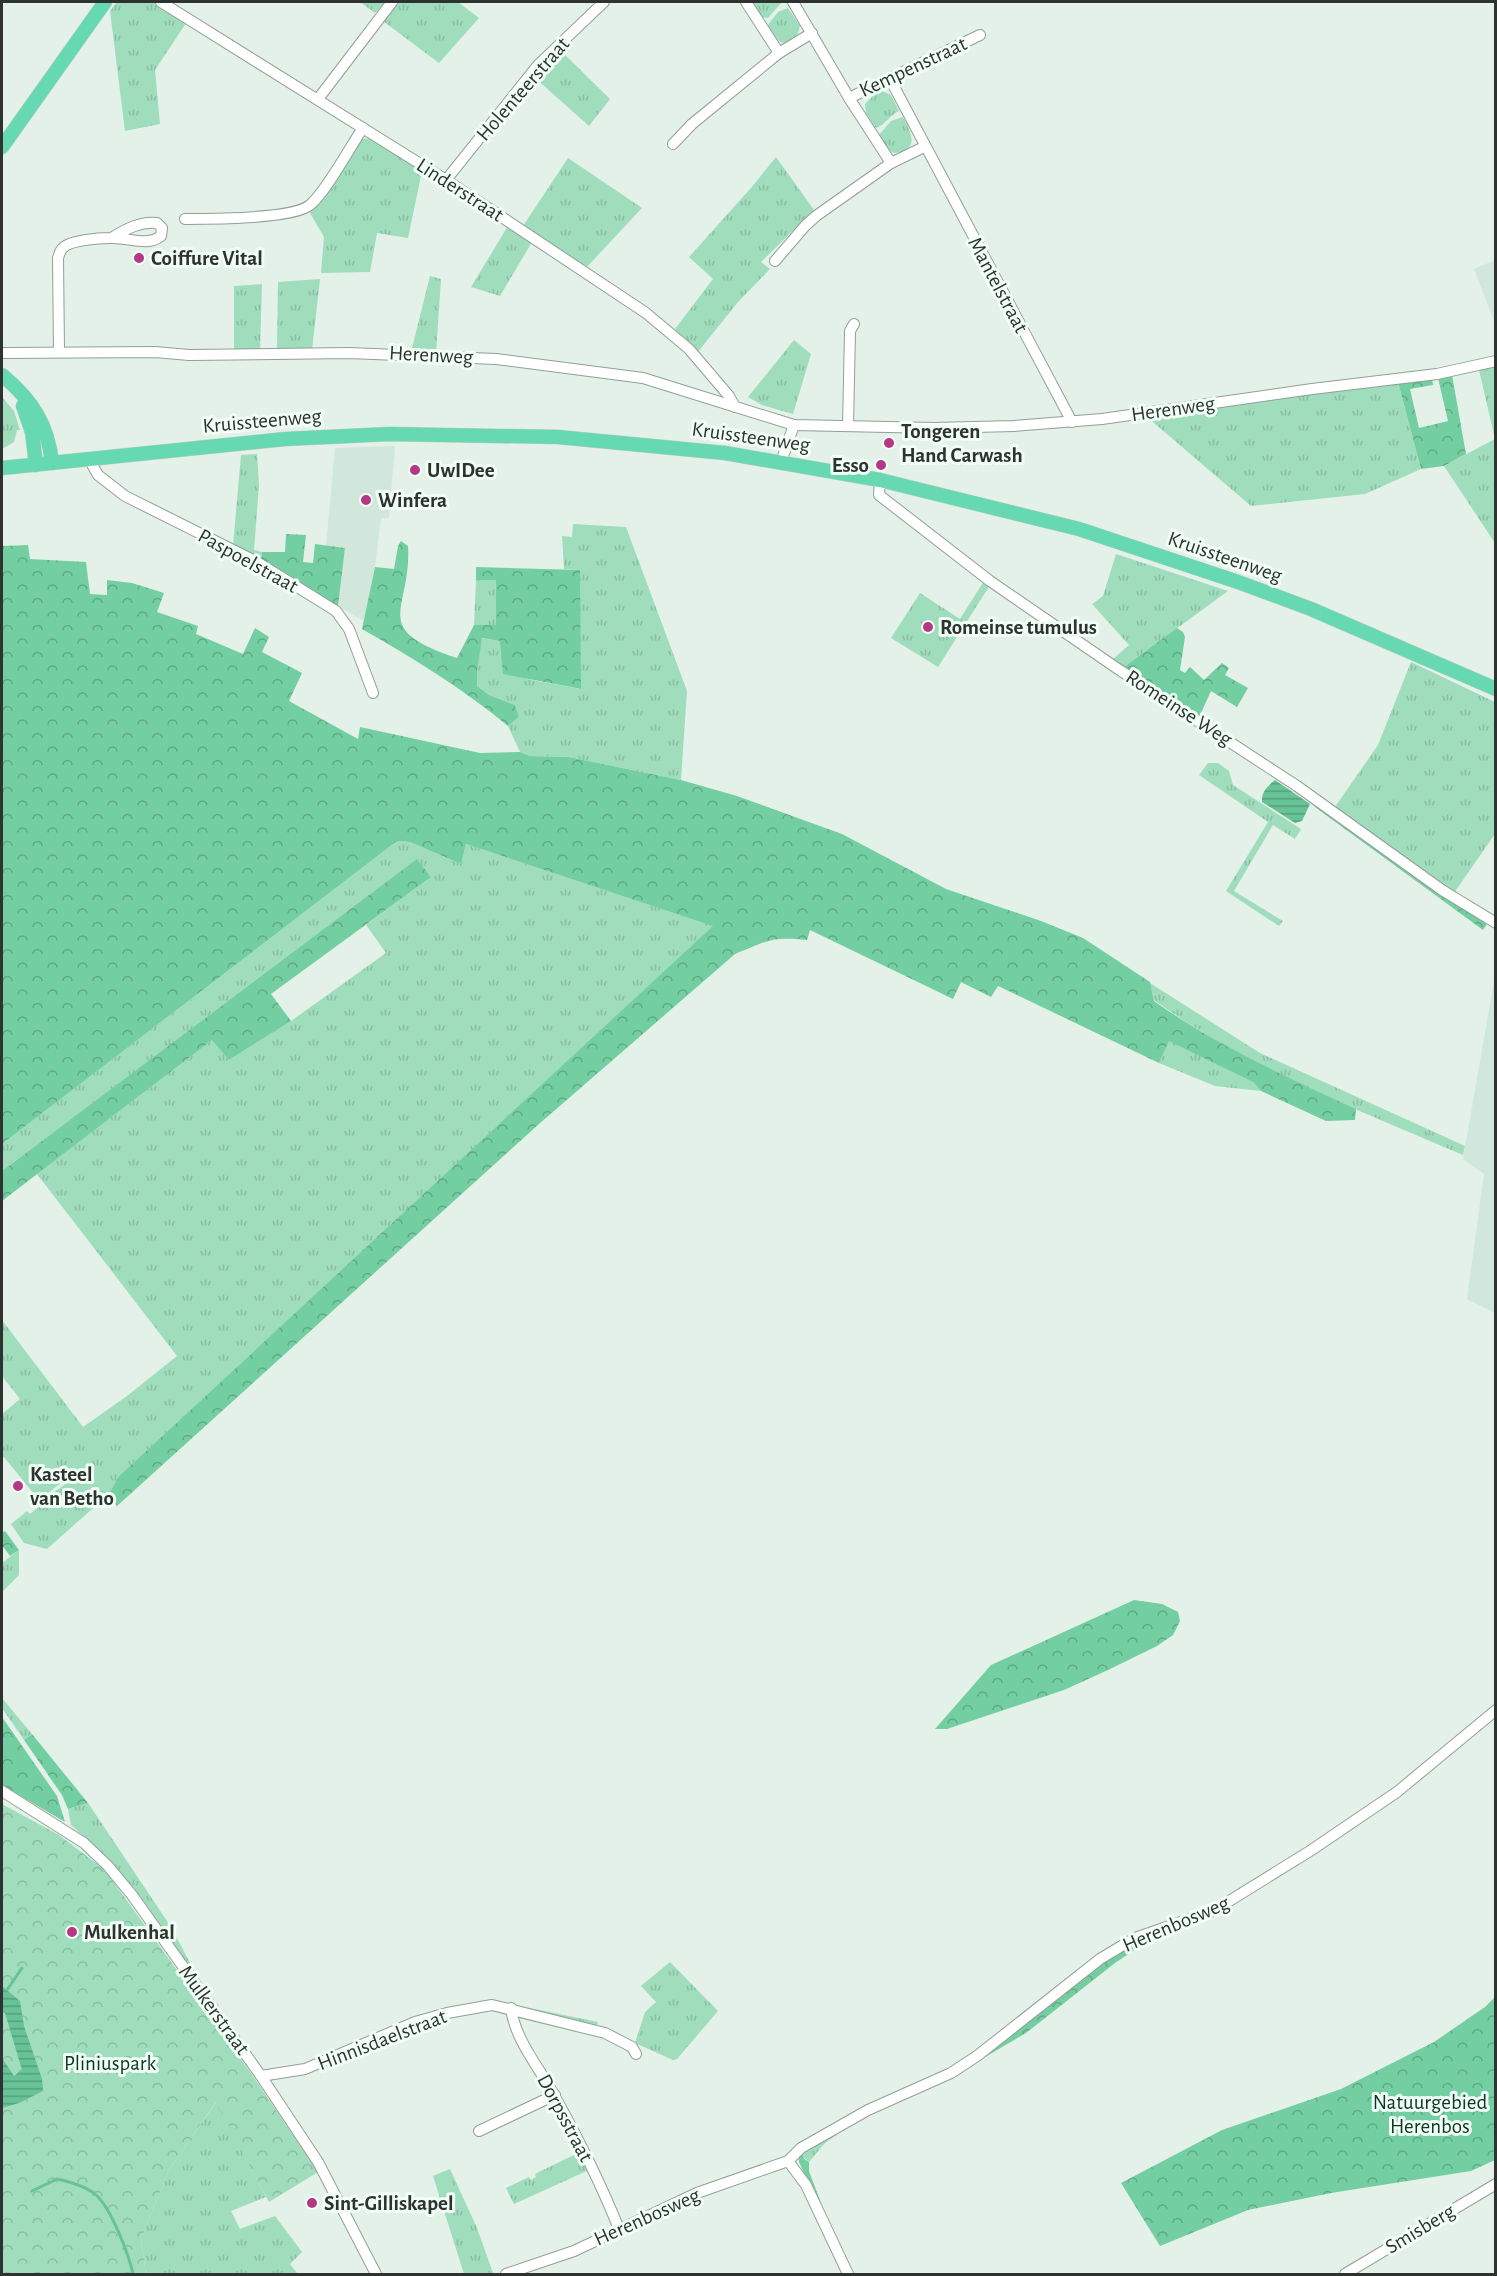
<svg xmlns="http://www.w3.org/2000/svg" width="1497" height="2276" viewBox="0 0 1497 2276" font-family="'Alegreya Sans',sans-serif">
<defs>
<pattern id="grass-tufts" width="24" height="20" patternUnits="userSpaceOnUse" patternTransform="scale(1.5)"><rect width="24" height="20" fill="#9fddbc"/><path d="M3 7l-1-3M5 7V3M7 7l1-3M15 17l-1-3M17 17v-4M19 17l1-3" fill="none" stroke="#89bea2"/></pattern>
<pattern id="forest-crowns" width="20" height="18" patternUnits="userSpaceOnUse" patternTransform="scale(1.5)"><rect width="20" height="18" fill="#73cfa1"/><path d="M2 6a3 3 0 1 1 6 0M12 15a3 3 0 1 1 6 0" fill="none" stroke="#5fa984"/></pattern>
<pattern id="park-crowns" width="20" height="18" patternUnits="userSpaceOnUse" patternTransform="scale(1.5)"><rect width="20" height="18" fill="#9fddbc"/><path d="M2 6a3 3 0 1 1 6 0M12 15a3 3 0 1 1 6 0" fill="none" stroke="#89bea2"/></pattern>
<pattern id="water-rules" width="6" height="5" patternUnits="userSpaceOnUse" patternTransform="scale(1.5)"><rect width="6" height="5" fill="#67c396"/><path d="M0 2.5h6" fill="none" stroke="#559f7b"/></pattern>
</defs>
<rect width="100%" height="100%" fill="#e3f1e9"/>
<g fill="#d2e7db">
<polygon points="1495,260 1495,323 1474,269"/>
<polygon points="395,446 389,518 381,518 375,567 364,621 338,606 345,548 326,546 335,448"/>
<polygon points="1495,975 1496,1313 1495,1313 1467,1299 1484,1174 1463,1159"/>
</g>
<g fill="url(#grass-tufts)">
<polygon points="117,2 155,2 188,20 155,70 160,124 125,131 110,11"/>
<polygon points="360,2 385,2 375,13"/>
<polygon points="399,2 458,2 479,18 439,63 383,21"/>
<polygon points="752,2 782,2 768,18 761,17"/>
<polygon points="788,8 800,26 797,36 784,43 779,41 767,26 778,12"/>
<polygon points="560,50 610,99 589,126 534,77"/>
<path d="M 882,91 L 891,95 L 899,111 C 890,115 885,125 876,128 L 866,113 L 865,104 L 875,94 Z"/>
<path d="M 903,117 C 911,133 921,150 894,153 L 889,150 L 879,135 L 891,121 Z"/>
<polygon points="371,138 422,171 408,238 377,233 370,272 321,273 324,237 310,213 318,205 359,142 363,139"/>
<polygon points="776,157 814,210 761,262 770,269 738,302 697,353 675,329 713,279 689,257 751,188"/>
<polygon points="568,158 642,208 584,270 523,226"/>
<polygon points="508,226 532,242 500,296 471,287"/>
<polygon points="430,276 441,279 436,353 411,352"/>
<polygon points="320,279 312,350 277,351 278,282"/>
<polygon points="262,284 260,351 234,351 234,286"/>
<polygon points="794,340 811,354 793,414 762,405 748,397"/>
<polygon points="1495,366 1495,543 1444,466 1495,439 1479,370"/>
<polygon points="1398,382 1421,469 1365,494 1251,506 1147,417"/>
<polygon points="2,397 14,411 20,430 17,430 14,442 2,449"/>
<polygon points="257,454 259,485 254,550 262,552 261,561 233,546 241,455"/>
<polygon points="573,524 626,527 687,691 681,780 569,757 530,756 520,752 508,726 519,717 515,705 489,695 477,686 477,672 481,638 500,641 527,679 580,689 580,570 564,569 562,536 572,537"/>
<polygon points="1116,554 1228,591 1124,667 1113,659 1129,645 1092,604 1103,596"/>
<polygon points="476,580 496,580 496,625 474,625"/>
<polygon points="984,581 990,585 938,667 891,638 920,593 960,619"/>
<polygon points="1411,662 1495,702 1495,834 1454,893 1335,807 1378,745"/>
<polygon points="1208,763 1218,763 1229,771 1233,785 1301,829 1295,839 1273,825 1234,891 1283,921 1279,926 1226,891 1268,822 1199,775"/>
<polygon points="397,841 410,842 461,864 466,844 714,926 119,1476 108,1495 47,1549 24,1543 11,1524 27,1511 30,1514 42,1504 41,1502 68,1482 66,1479 39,1500 4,1457 2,1458 2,1414 20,1399 2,1376 2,1320 83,1427 127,1396 177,1356 37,1174 213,1039 229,1060 291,1021 386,953 366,925 431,877 417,860 2,1171 2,1144"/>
<path d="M 1150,983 L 1260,1053 L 1465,1146 L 1463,1155 C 1358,1110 1247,1067 1154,1000 Z"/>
<polygon points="1169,1040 1253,1082 1261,1091 1215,1086 1159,1063"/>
<polygon points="19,1550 19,1575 2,1592 2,1563"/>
<polygon points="2,1698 32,1734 24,1740 2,1708"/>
<polygon points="88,1803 171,1927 198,1978 133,1887 102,1853 71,1825 68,1809"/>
<polygon points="670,1962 718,2011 677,2059 673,2060 635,2043 645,2012 656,2002 641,1986"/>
<polygon points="491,2000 598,2022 596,2027"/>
<polygon points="217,2101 266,2197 231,2211 240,2229 275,2216 302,2252 290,2264 298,2274 146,2274 141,2239 169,2170"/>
<polygon points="855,2121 824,2144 809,2162 801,2155"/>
<polygon points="580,2152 589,2170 514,2204 506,2188 529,2177 531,2180 536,2177 535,2174"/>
<polygon points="450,2169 477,2228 493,2273 464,2274 433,2176"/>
</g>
<g fill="url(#forest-crowns)">
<polygon points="1452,375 1466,454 1444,466 1421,469 1398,382 1432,378 1433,385 1410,389 1419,428 1448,421 1438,378"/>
<polygon points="286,534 306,535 303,562 313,563 315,544 345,548 338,606 261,561 262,552 285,552"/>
<path d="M 401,541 L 408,546 C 412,611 367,628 457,658 L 474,625 L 496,625 L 496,580 L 476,580 L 476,567 L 580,570 L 581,689 L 503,674 L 500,641 L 482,638 L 477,672 L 477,686 L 489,695 L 515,705 L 519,717 L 508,726 C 462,688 413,658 362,629 L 375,567 L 394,569 L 398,546 Z"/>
<path d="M 28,545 L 30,559 L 86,562 L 90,594 L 107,595 L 107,580 L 132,583 L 164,593 L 157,612 L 198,626 L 196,634 L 243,654 L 255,628 L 269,637 L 262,652 L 302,673 L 289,701 L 358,739 L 360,727 L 480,753 L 520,752 L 530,756 L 569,757 L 681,780 L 737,796 L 842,834 L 946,889 L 1041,921 L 1083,938 L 1150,982 L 1154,1001 C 1216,1045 1287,1077 1356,1109 L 1355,1120 L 1326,1121 L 1261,1091 L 1253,1082 L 1169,1041 L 1159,1063 L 998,986 L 991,997 L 961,982 L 953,999 L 810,930 L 807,940 C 771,936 767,941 735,954 L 539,1124 L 117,1506 L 108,1495 L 119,1476 L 713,926 L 466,844 L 461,864 L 410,842 L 397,841 L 2,1144 L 2,546 Z"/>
<polygon points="1177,628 1183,632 1185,637 1180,670 1185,673 1190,667 1204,680 1222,663 1229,668 1225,675 1248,688 1237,707 1211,691 1199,717 1124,667"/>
<polygon points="1317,803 1487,924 1483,930 1315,807"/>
<polygon points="417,859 431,877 271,994 291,1021 229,1060 212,1040 2,1201 2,1171"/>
<polygon points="5,1531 19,1550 10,1556 2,1545 2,1533"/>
<polygon points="1134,1600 1162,1604 1178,1612 1180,1621 1173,1635 1157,1646 1108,1670 1064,1690 947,1729 935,1729 991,1665"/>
<polygon points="2,1717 57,1796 65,1822 2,1785"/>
<polygon points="32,1734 88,1803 68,1809 62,1795 24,1740"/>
<polygon points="1181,1927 1142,1945 1115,1963 1026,2033 980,2060 1106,1961 1140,1939"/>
<polygon points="1495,1997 1495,2160 1471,2171 1331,2193 1248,2210 1160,2246 1121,2183 1222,2130 1341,2089 1434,2042 1485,2007"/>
<polygon points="802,2153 804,2159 809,2162 809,2171 831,2230 799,2162 799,2155"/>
</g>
<polygon fill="url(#park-crowns)" points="2,1804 59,1835 105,1870 253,2076 318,2172 269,2202 216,2102 169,2170 141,2239 146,2274 2,2274"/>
<g fill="url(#water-rules)">
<path d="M 1275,780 L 1310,804 L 1302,821 L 1295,823 L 1262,802 C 1261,793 1267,786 1275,780 Z"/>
<polygon points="2,1986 20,2001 24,2026 42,2079 43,2091 19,2103 2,2108 2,2058 14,2076 22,2070 5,2013 2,2013"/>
</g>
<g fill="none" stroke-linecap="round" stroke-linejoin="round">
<g stroke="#67c396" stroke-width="3">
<polyline points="7,1990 22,1968"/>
<path d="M 32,2191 L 57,2179 C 69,2182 86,2186 96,2195 C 111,2208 129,2255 133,2274"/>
</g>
<defs>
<g id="minor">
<polyline points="161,2 446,180 646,313 689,349 729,396 735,407"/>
<polyline points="746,2 779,53 812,33"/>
<polyline points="793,2 849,98 891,163"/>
<polyline points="890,79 1072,422"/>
<polyline points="849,98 980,35"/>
<polyline points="318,99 392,2"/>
<polyline points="673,144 692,124 779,53"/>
<polyline points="446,180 538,65 604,2"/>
<path d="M 185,219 C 209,219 293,219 310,205 C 326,192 350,147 363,128"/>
<polyline points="775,261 805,226 816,216 891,163 924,147"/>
<path d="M 59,352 L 58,258 C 59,255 60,251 62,249 C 68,240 100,238 111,238 C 128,237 147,247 161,236 L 162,228 L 157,223 C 141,221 126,229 113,237"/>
<polyline points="2,353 155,352 189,355 349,353 496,359 643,378 794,425 935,428 1014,426 1102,419 1312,389 1437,374 1496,361"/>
<polyline points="848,426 850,331 854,324"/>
<polyline points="89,459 98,475 125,496 257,562 336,611 349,629 373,693"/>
<polyline points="781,462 794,425"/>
<polyline points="880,480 879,495 990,581 1121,671 1297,786 1442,890 1496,923"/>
<polyline points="2,1791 84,1843 108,1866 132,1895 261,2076 318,2162 376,2274"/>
<path d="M 511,2008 C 515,2040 539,2067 554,2095 C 578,2138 601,2184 619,2229"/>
<polyline points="261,2076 305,2069 415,2022 447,2013 492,2005 605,2033 632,2047 636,2054"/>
<polyline points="479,2131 555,2095"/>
<polyline points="788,2161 806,2185 848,2274"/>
<polyline points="506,2274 574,2251 697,2193 788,2161 801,2148 868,2110 951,2073 977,2056 1100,1959 1135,1938 1213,1911 1310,1851 1397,1792 1496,1710"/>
<polyline points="1345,2274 1496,2184"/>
</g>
<g id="major">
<polyline points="2,147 105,2"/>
<path d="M 2,375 C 32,400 48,424 52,463"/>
<polyline points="23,406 32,432 36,465"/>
<polyline points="2,468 285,439 390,434 558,437 725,453 880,480 1079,529 1238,582 1311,609 1496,689"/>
</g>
</defs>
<use href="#minor" stroke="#929f97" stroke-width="12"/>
<use href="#major" stroke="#cdcecd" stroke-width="15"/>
<use href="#minor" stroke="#fff" stroke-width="10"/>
<use href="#major" stroke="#66d8b2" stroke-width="14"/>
</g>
<g fill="#b53785" stroke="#f0fef6" stroke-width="2">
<circle cx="139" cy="258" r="6"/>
<circle cx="889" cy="443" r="6"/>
<circle cx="881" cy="465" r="6"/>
<circle cx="415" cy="470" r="6"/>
<circle cx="366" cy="500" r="6"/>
<circle cx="928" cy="627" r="6"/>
<circle cx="18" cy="1486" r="6"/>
<circle cx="72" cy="1932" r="6"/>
<circle cx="312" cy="2203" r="6"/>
</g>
<g text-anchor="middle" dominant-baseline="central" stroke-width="6" stroke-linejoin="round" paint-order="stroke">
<g font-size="21" fill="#2e3330" stroke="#f0fef6">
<text transform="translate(913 67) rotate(-25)">Kempenstraat</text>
<text transform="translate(523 89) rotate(-49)">Holenteerstraat</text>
<text transform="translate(460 190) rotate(33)">Linderstraat</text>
<text transform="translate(998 285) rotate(62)">Mantelstraat</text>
<text transform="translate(431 355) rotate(3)">Herenweg</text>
<text transform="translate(1173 409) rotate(-8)">Herenweg</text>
<text transform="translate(262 421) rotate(-5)">Kruissteenweg</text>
<text transform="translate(751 437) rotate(8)">Kruissteenweg</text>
<text transform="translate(1225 557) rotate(19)">Kruissteenweg</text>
<text transform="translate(248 561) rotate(29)">Paspoelstraat</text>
<text transform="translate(1179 708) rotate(33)">Romeinse Weg</text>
<text transform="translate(1176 1924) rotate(-23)">Herenbosweg</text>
<text transform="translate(214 2010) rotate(54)">Mulkerstraat</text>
<text transform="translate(382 2040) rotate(-21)">Hinnisdaelstraat</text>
<text transform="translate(565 2118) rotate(62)">Dorpsstraat</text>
<text transform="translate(647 2217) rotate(-24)">Herenbosweg</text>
<text transform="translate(1420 2229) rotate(-31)">Smisberg</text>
</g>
<g font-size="21" font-weight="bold" fill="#2e3330" stroke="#f0fef6" text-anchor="start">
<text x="151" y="258">Coiffure Vital</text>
<text x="901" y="431">Tongeren<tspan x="901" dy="24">Hand Carwash</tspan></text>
<text x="869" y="465" text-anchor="end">Esso</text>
<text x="427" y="470">UwIDee</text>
<text x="378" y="500">Winfera</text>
<text x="940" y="627">Romeinse tumulus</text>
<text x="30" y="1474">Kasteel<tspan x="30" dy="24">van Betho</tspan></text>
<text x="84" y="1932">Mulkenhal</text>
<text x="324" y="2203">Sint-Gilliskapel</text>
</g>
<g font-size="21" fill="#0d3624" stroke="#f0fef6">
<text x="110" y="2063">Pliniuspark</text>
<text x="1430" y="2102">Natuurgebied<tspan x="1430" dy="24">Herenbos</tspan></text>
</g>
</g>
<rect width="1497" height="2276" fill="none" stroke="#2e3330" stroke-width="6"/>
</svg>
